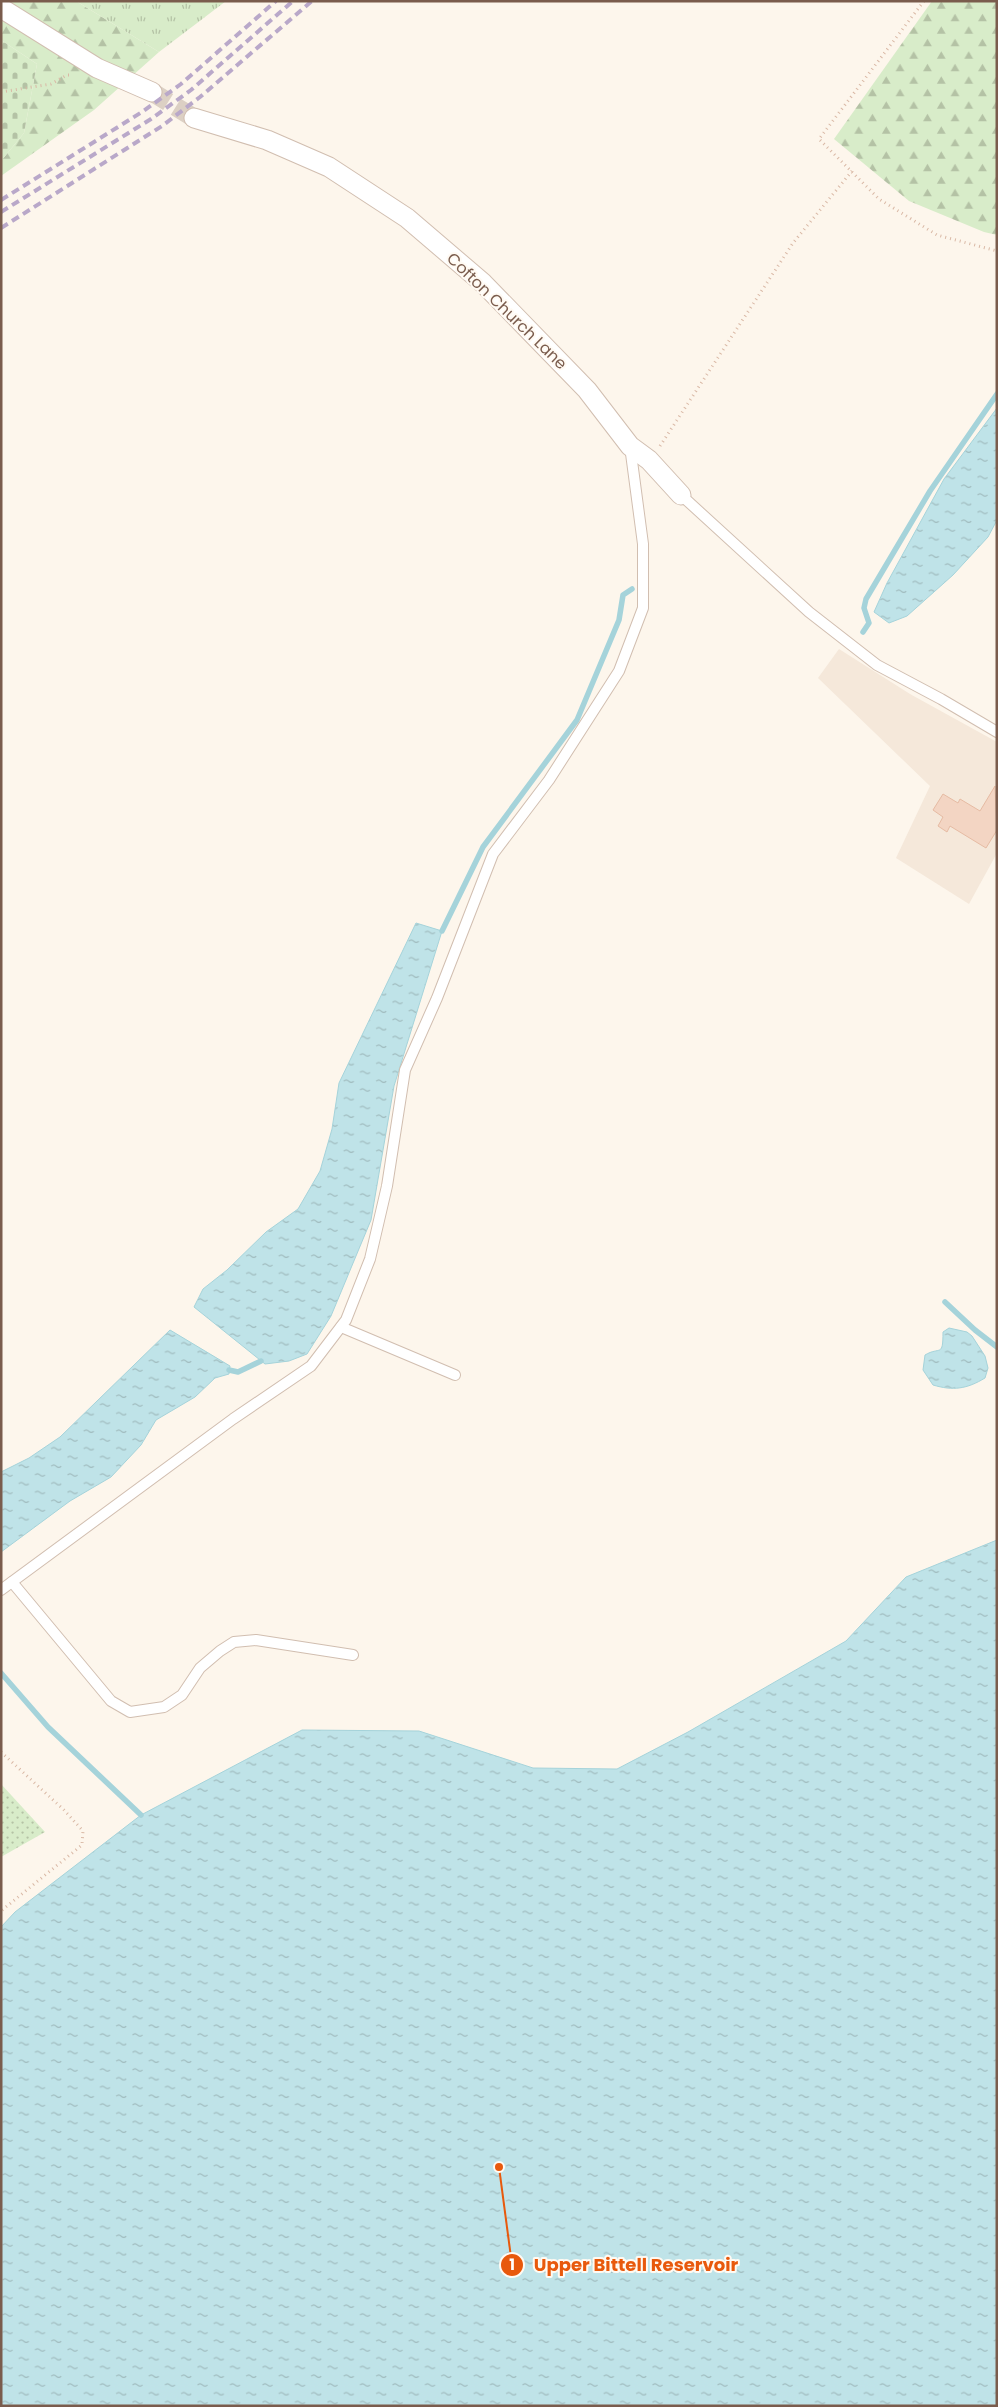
<svg xmlns="http://www.w3.org/2000/svg" width="998" height="2407" viewBox="0 0 998 2407" font-family="Poppins,sans-serif">
<defs>
<pattern id="grass-dots" width="8" height="8" patternUnits="userSpaceOnUse" patternTransform="scale(1.25)"><rect width="8" height="8" fill="#d8ecc9"/><path d="M2 2h.1M6 6h.1" fill="none" stroke="#b4c2a5" stroke-width="1.8" stroke-linecap="round"/></pattern>
<pattern id="forest-firs" width="22" height="20" patternUnits="userSpaceOnUse" patternTransform="scale(1.25)"><rect width="22" height="20" fill="#d8ecc9"/><path d="M5 1l3.5 6h-7zM16 11l3.5 6h-7z" fill="#b4c2a5"/></pattern>
<pattern id="cemetery-stones" width="16" height="16" patternUnits="userSpaceOnUse" patternTransform="scale(1.25)"><rect width="16" height="16" fill="#d8ecc9"/><path d="M2 7V4a2 2 0 0 1 4 0v3zM10 15v-3a2 2 0 0 1 4 0v3z" fill="#b4c2a5"/></pattern>
<pattern id="park-tufts" width="24" height="20" patternUnits="userSpaceOnUse" patternTransform="scale(1.25)"><rect width="24" height="20" fill="#d8ecc9"/><path d="M3 7l-1-3M5 7V3M7 7l1-3M15 17l-1-3M17 17v-4M19 17l1-3" fill="none" stroke="#b4c2a5"/></pattern>
<pattern id="water-ripples" width="26" height="14" patternUnits="userSpaceOnUse" patternTransform="scale(1.25)"><rect width="26" height="14" fill="#bfe3e8"/><path d="M2 4q2-2 4 0t4 0M15 11q2-2 4 0t4 0" fill="none" stroke="#a0bbbe"/></pattern>
</defs>
<rect width="100%" height="100%" fill="#fdf6ec"/>
<polygon fill="#f5e8da" points="839,649 910,694 997,742 997,853 969,904 896,858 930,786 818,678"/>
<polygon fill="url(#grass-dots)" points="1,1784 45,1832 1,1857"/>
<g fill="url(#forest-firs)">
<polygon points="1,1 76,1 159,52 94,110 1,176 1,161 24,133 37,64 1,40"/>
<polygon points="932,1 997,1 997,235 984,232 909,201 834,139"/>
</g>
<polygon fill="url(#cemetery-stones)" points="1,40 37,64 24,133 1,161"/>
<polygon fill="url(#park-tufts)" points="76,1 226,1 159,52"/>
<g fill="url(#water-ripples)" stroke="#a5d3da">
<polygon points="997,408 997,520 988,537 953,575 907,616 889,623 874,612 887,583 944,479"/>
<polygon points="416,923 442,931 394,1086 371,1220 331,1316 307,1354 289,1361 265,1364 194,1307 203,1289 227,1270 266,1232 298,1209 320,1171 332,1129 339,1083"/>
<path d="M 949,1328 L 967,1332 L 972,1336 L 985,1356 L 988,1368 L 985,1378 C 967,1389 953,1391 933,1385 L 923,1370 L 925,1355 C 940,1346 943,1358 943,1332 Z"/>
<polygon points="170,1330 230,1366 229,1374 215,1378 195,1397 156,1420 141,1445 111,1477 70,1501 1,1552 1,1472 29,1458 60,1437"/>
<polygon points="997,1540 997,2406 1,2406 1,1927 15,1912 141,1815 302,1730 419,1731 533,1768 617,1769 688,1732 846,1641 906,1577"/>
</g>
<g fill="none" stroke-linecap="round" stroke-linejoin="round">
<g stroke="#a5d3da" stroke-width="5.5">
<polyline points="863,632 869,623 864,608 866,599 930,491 997,394"/>
<polyline points="442,931 483,847 577,720 619,620 623,595 632,589"/>
<polyline points="945,1302 975,1330 997,1347"/>
<polyline points="229,1370 238,1372 261,1361"/>
<polyline points="1,1673 48,1727 141,1815"/>
</g>
</g>
<polygon fill="#f3d5c3" stroke="#e6bba3" points="995,786 997,830 986,848 950,826 947,832 938,826 943,817 933,810 943,794 958,803 960,799 980,811"/>
<g fill="none" stroke-linecap="round" stroke-linejoin="round">
<polyline stroke="#dcd0c4" stroke-width="19" stroke-dasharray="19 9" stroke-linecap="butt" points="152,92 194,118"/>
<defs>
<g id="service">
<polyline points="681,495 809,612 877,665 941,699 997,732"/>
<polyline points="341,1327 455,1375"/>
<polyline points="12,1582 111,1701 130,1712 164,1707 182,1695 200,1668 220,1651 234,1642 256,1640 353,1655"/>
<polyline points="1,1590 233,1419 311,1366 346,1320 370,1259 387,1186 405,1070 437,998 493,854 549,780 619,671 643,608 643,544 630,446"/>
</g>
<g id="minor">
<polyline points="1,8 97,68 152,92"/>
<polyline points="194,118 267,140 329,167 407,218 483,283 587,390 630,446 649,460 681,495"/>
</g>
</defs>
<use href="#service" stroke="#d1beb0" stroke-width="12"/>
<use href="#minor" stroke="#d1beb0" stroke-width="21"/>
<g stroke="#d9b8a5" stroke-width="3" stroke-dasharray="1 4" stroke-linecap="butt">
<polyline points="924,1 819,139 879,199 937,235 997,251"/>
<polyline points="1,92 51,84 67,75 73,75"/>
<polyline points="660,446 793,243 852,171"/>
<polyline points="1,1752 64,1810 83,1831 82,1845 1,1911"/>
</g>
<use href="#service" stroke="#fff" stroke-width="10"/>
<use href="#minor" stroke="#fff" stroke-width="19"/>
<g stroke="#b9a8c9" stroke-width="4" stroke-dasharray="8 5" stroke-linecap="butt">
<polyline points="1,200 142,112 181,84 276,1"/>
<polyline points="1,212 151,119 191,90 293,1"/>
<polyline points="1,228 162,126 200,97 312,1"/>
</g>
</g>
<g text-anchor="middle" dominant-baseline="central" stroke-width="4" stroke-linejoin="round" paint-order="stroke">
<g font-size="16" fill="#7a5c4d" stroke="#fffaf3">
<text transform="translate(507 311) rotate(44)">Cofton Church Lane</text>
</g>
</g>
<path fill="none" stroke="#e8590c" stroke-width="2" d="M499 2167L512 2265"/>
<g fill="#e8590c" stroke="#fffaf3" stroke-width="2">
<circle cx="499" cy="2167" r="5"/>
<circle cx="512" cy="2265" r="12"/>
</g>
<g font-size="15" text-anchor="middle" font-weight="bold" fill="#fff">
<text x="512" y="2270">1</text>
</g>
<g font-size="18" text-anchor="middle" font-weight="bold" fill="#e8590c" stroke="#fffaf3" stroke-width="4" stroke-linejoin="round" paint-order="stroke">
<text x="636" y="2271">Upper Bittell Reservoir</text>
</g>
<rect width="998" height="2407" fill="none" stroke="#7a5c4d" stroke-width="5"/>
</svg>
